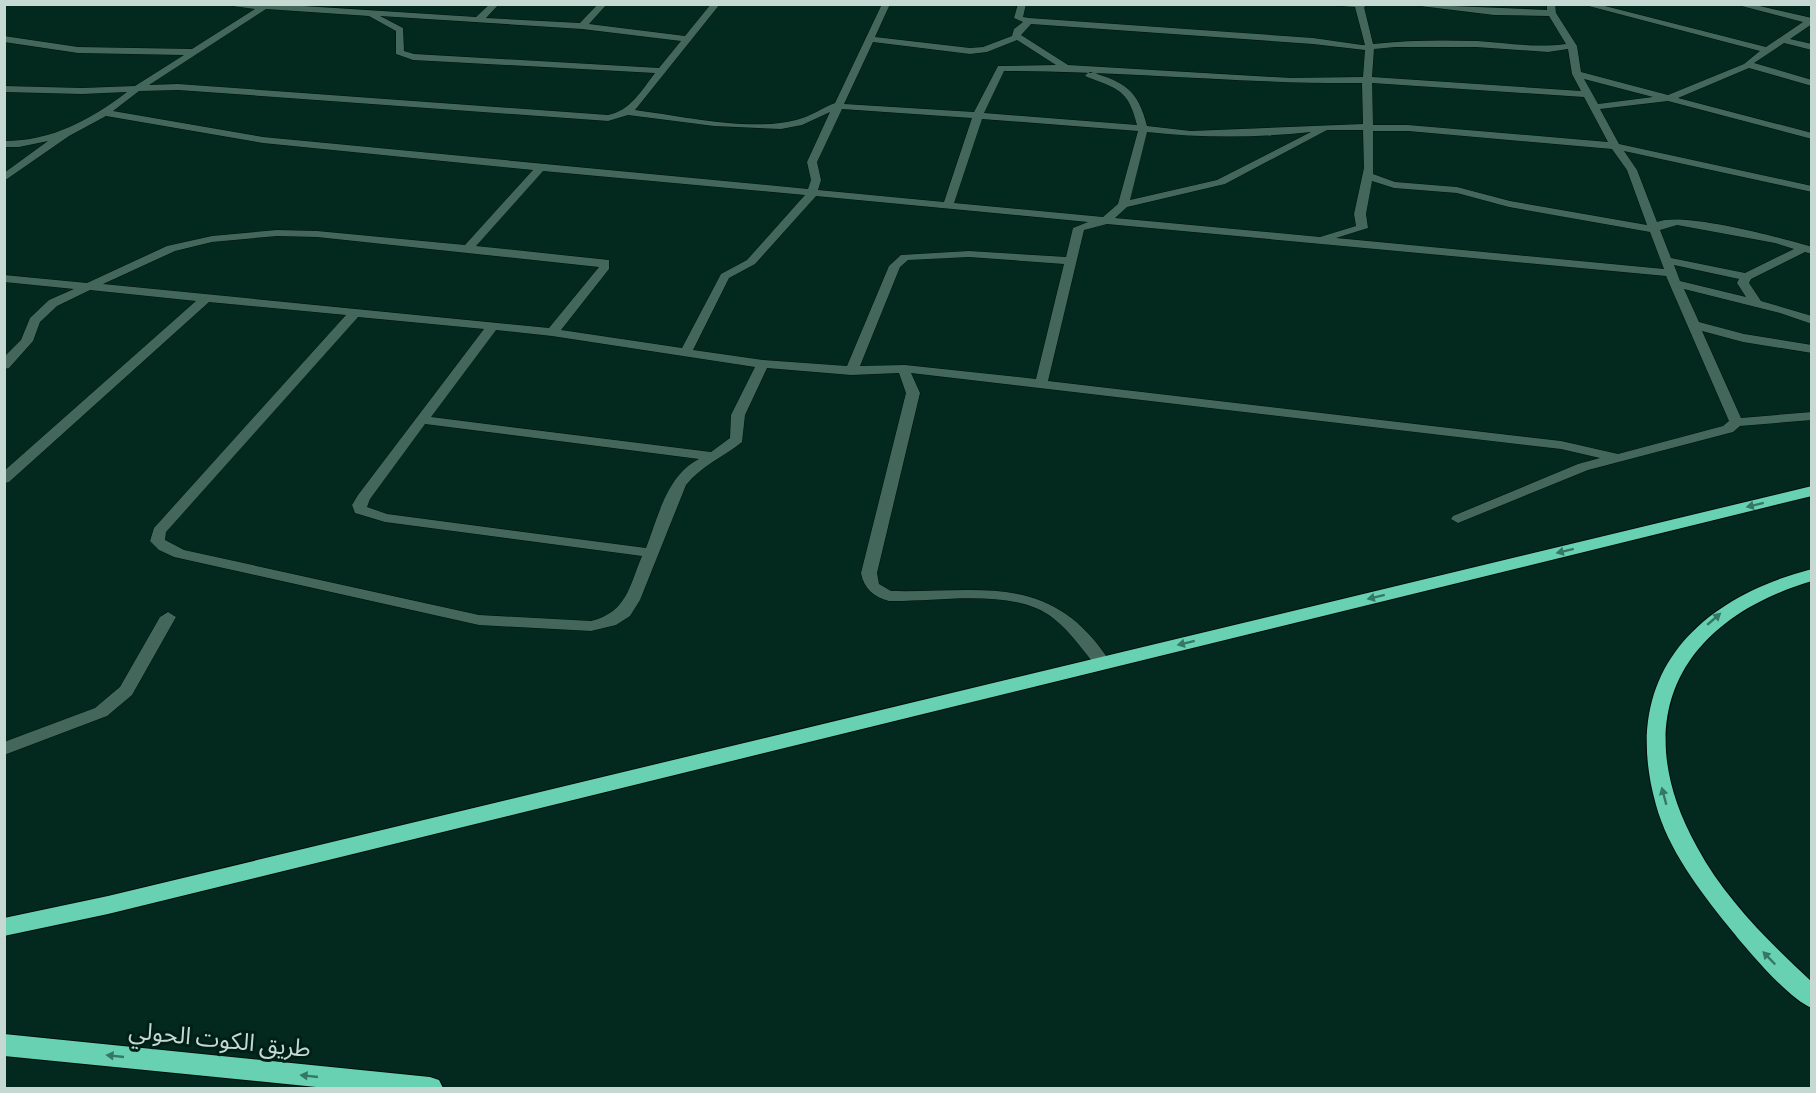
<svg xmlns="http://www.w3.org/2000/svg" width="1816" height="1093" viewBox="0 0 1816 1093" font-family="Barlow,'Noto Sans Arabic',sans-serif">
<rect width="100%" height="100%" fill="#03291f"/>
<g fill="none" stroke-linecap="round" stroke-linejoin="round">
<defs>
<g id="street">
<path d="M 218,4 L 272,4 L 476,17 L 490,4 L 499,4 L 486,18 L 580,23 L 598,4 L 607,4 L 589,24 L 685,36 L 711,4 L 720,4 L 635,110 C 681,116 752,132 796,120 C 810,117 822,108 835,103 L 882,4 L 890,4 L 875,37 L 970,48 L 983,47 L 1012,36 L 1014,29 L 1023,22 L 1014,18 L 1018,4 L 1026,4 L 1023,17 L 1029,18 L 1313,38 L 1362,45 L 1365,45 L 1355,7 L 1315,4 L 1371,4 L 1364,7 L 1373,44 C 1407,40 1443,40 1477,41 C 1507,43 1536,48 1566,44 L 1549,16 L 1494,15 L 1404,4 L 1547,10 L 1547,4 L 1555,4 L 1556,13 L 1577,46 L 1581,72 L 1668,95 L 1744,64 L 1760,51 L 1581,4 L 1597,4 L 1766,47 L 1803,22 L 1734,4 L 1751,4 L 1812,18 L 1812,24 L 1790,39 L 1812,44 L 1812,50 L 1784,43 L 1754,63 L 1812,80 L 1812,86 L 1749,68 L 1678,98 L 1812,133 L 1812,139 L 1668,101 L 1600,109 L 1619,144 L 1812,186 L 1812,192 L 1624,151 L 1637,170 L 1657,222 C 1682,211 1783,238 1812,247 L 1812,254 L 1805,252 L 1751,279 L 1749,283 L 1761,301 L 1812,316 L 1812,324 L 1780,313 L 1684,289 L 1699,322 L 1744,334 L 1812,345 L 1812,353 L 1743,342 L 1702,331 L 1741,418 L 1812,412 L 1812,420 L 1740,426 L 1733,432 L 1588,470 L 1458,523 L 1451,519 L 1453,516 L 1578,464 L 1600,458 L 1561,449 L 911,373 L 920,393 L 877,573 L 879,584 L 891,591 C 984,593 1052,571 1111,663 L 1103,668 L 1097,667 C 1083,651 1071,632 1053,618 C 1013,587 938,602 889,601 C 874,597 864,589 861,573 L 906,393 L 899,373 L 851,375 L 767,368 L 745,415 L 742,442 C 723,457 701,466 686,485 L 640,600 L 630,616 L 616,625 L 591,631 L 479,625 L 174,557 L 159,550 L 150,541 L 154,528 L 346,315 L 209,302 L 9,482 L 4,483 L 4,471 L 196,301 L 90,290 L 57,306 L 40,322 L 33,341 L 9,368 L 4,369 L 4,357 L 21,340 L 30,318 L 49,300 L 74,289 L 4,282 L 4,275 L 87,283 L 167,246 L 212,236 L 277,230 L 317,231 L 465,245 L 533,170 L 263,143 L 106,116 L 69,136 L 4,181 L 4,173 L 48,141 L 19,147 L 4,147 L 4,141 C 52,141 90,120 127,92 L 82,94 L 4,92 L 4,86 L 82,88 L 135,86 L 184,55 L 78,53 L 4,42 L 4,36 L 78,47 L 192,49 L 255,9 ZM 266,9 L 369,16 L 396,31 L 396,54 L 413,60 L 655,73 C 642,90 630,111 608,115 L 178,84 L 149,85 ZM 380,16 L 582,29 L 681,41 L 659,68 L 414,54 L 404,51 L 403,28 ZM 1031,24 L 1313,44 L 1365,50 L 1363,77 L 1291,78 L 1068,65 L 1021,35 ZM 1017,40 L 1056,65 L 998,66 L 974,112 L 844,104 L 873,42 L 970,54 L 987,52 ZM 1395,47 L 1476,47 L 1548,52 L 1568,49 L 1572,74 L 1581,91 L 1372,77 L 1374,49 ZM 1004,71 C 1124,71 1243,84 1362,83 L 1363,124 L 1191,131 L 1147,126 C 1138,90 1125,82 1090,72 L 1085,75 L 1087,77 C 1118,89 1128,89 1137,125 L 984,113 ZM 1584,79 L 1653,97 L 1598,104 ZM 1372,83 L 1584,97 L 1608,142 L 1408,125 L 1373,125 ZM 178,90 L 608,121 L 628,115 L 714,126 L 781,129 L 802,125 L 830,112 L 807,162 L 811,180 L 808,189 L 263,137 L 113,111 L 139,91 ZM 842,109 L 972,118 L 944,202 L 818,190 L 821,180 L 817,162 ZM 982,119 L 1138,131 L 1118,204 L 1103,217 L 954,203 ZM 1327,130 L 1363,130 L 1364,168 L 1354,214 L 1356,226 L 1320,237 L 1115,218 L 1127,207 L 1225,184 ZM 1373,131 L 1408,131 L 1612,149 L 1627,170 L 1647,225 L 1510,201 L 1457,187 L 1395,182 L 1373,174 ZM 1147,132 C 1202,138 1256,138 1311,132 L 1217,180 L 1130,200 ZM 543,171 L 805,195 L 747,260 L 721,274 L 682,348 L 561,330 L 609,269 L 609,260 L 476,246 ZM 1372,181 L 1394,188 L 1457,193 L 1509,207 L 1650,232 L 1664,269 L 1336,238 L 1368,228 L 1366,214 ZM 816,196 L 1088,222 L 1073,228 L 1066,257 L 969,251 L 901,255 L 889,266 L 847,366 L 763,360 L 693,350 L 729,278 L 755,264 ZM 1107,224 L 1666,276 L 1729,421 L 1723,426 L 1618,454 L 1561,441 L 1048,381 L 1084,230 ZM 1677,225 L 1775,243 L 1794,249 L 1745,273 L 1671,258 L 1660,230 ZM 277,236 L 317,237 L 599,267 L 549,328 L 103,284 L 175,251 L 212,242 ZM 969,257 L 1064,264 L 1036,379 L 905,365 L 860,366 L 900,267 L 908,260 ZM 1674,265 L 1739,279 L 1737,283 L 1746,297 L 1680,281 ZM 358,317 L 484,329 L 358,495 L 352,505 L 355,513 L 385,522 L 642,556 C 629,587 627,612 591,621 L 479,615 L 184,550 L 165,540 L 166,532 ZM 496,330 L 552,336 L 755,367 L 731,415 L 730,438 L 711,452 L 431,417 ZM 425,424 L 699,459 C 667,475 658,517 646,548 L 387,514 L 367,507 L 370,499 Z"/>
<polygon points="168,612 176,617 132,695 107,716 4,755 4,742 95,708 120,687 160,617"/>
</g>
<g id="highway">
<polygon points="1812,486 1812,496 108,914 4,936 4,918 108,896"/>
<path d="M 1812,569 L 1812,581 C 1678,621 1627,721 1697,847 C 1725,899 1769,942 1812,982 L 1812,1008 C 1789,1000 1744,946 1728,926 C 1699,890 1668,849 1656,805 C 1620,678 1693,600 1812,569 Z"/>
<polygon points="4,1034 430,1077 439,1080 443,1088 326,1088 4,1056"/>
</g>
</defs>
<use href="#street" stroke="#001009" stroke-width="1"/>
<use href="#highway" stroke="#001009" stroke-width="2"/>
<use href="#street" fill="#43675b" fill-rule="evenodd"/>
<use href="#highway" fill="#67d1b2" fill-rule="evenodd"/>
</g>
<defs><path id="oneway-solid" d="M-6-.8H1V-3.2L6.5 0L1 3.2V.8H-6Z" transform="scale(1.5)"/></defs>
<g fill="#347864">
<use href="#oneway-solid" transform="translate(1755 505) rotate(166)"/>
<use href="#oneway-solid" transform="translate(1565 551) rotate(166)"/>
<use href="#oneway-solid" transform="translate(1376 597) rotate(166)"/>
<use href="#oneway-solid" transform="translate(1714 619) rotate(-41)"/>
<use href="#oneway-solid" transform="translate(1186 643) rotate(166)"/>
<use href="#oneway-solid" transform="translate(1664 796) rotate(-105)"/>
<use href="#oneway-solid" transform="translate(1769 958) rotate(-134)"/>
<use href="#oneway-solid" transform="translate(115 1056) rotate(-174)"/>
<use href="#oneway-solid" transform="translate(309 1076) rotate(-174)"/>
</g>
<g text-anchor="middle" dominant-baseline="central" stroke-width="6" stroke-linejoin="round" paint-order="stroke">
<g font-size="24" fill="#c5d8d1" stroke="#001f16">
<text transform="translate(220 1038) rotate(6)">طريق الكوت الحولي</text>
</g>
</g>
<rect width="1816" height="1093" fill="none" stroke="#c5d8d1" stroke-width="12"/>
</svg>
